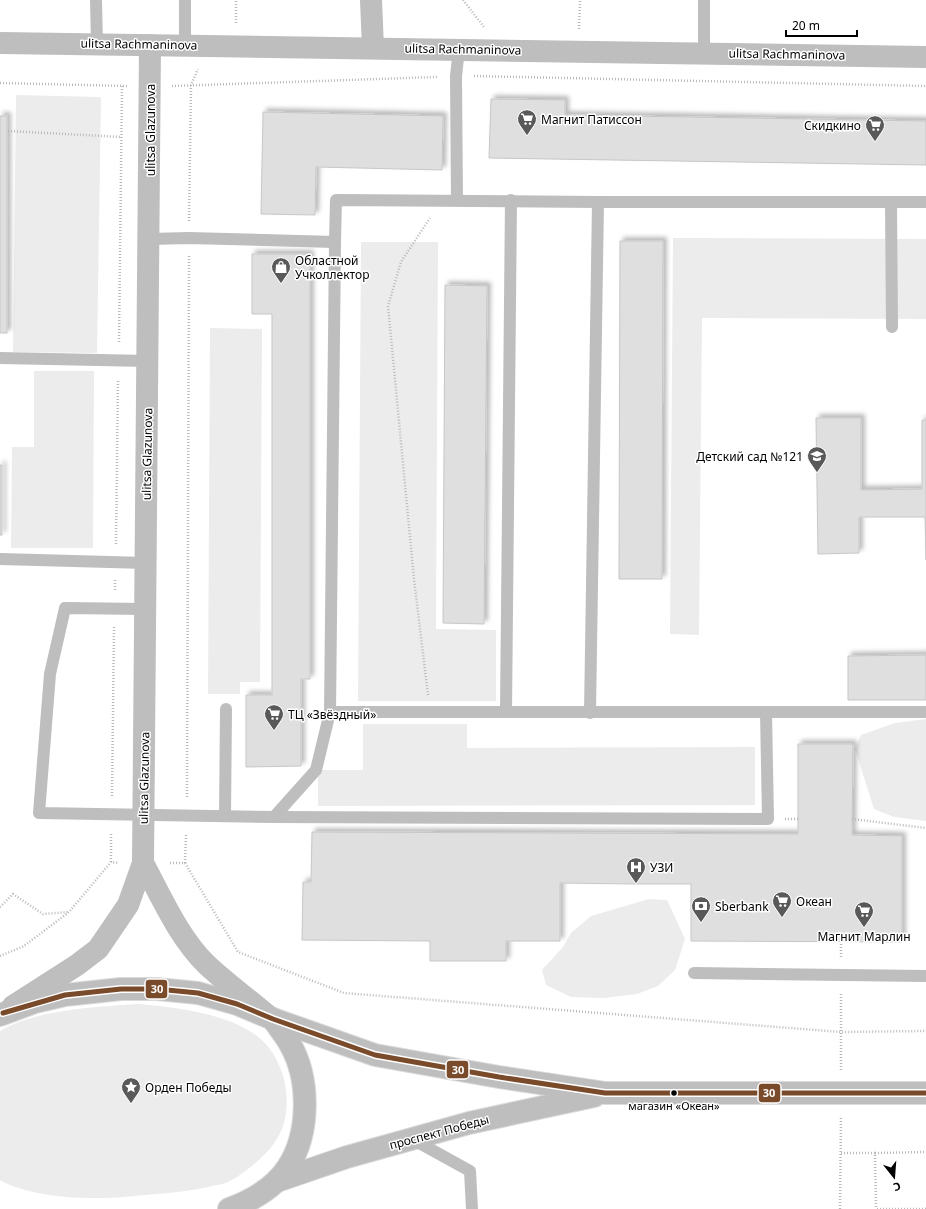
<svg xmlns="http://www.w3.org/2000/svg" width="926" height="1209" viewBox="0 0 926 1209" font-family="'Noto Sans',sans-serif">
<defs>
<filter id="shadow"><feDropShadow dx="3.5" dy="-3.5" stdDeviation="2" flood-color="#0004"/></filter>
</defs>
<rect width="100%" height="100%" fill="#fff"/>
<g fill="#ececec">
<polygon points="16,95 101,97 97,353 13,352"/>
<polygon points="673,238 926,239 926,319 702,318 699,635 670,634"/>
<polygon points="361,242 438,242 436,629 496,630 496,701 358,701"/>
<polygon points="210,328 262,329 260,682 240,682 240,694 208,694"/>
<polygon points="34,371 94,371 93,548 11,548 12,447 34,447"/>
<polygon points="926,719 926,821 894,817 874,809 855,749 861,735 895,723"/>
<polygon points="363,724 467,724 467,748 755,747 755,805 318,806 318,770 363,770"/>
<polygon points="649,899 667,900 685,939 675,970 658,986 637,994 604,998 571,997 546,985 542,970 563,947 571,933 591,916"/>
<path d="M 138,1004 C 174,1007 227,1013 257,1036 C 285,1057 296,1106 278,1137 C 269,1154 243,1175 226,1183 C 221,1185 214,1185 208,1187 C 181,1193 153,1194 124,1197 C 89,1200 31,1198 0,1180 L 0,1031 C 37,1009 96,1007 138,1004 Z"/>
</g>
<g fill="#dfdfdf" stroke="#c7c7c7" filter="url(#shadow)">
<polygon points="491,99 565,100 565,115 926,121 926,165 489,158"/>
<polygon points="263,112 443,116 442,170 316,167 315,215 261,214"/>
<rect x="0" y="116" width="7" height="217"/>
<polygon points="620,241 663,241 662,579 619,579"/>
<polygon points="252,254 310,254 310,679 301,679 301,766 246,767 246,695 272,695 272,314 252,314"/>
<polygon points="445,285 487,286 484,624 443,623"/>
<polygon points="816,418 861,418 861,490 922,489 922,420 926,420 926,560 925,517 859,517 859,553 818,554"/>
<rect x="0" y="465" width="2" height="70"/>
<polygon points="926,655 926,700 848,700 848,656"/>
<polygon points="798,744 853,744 852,835 902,836 902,942 691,941 691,884 636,884 560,883 560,941 506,941 506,961 430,961 430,941 302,940 303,882 311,882 312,832 798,834"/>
</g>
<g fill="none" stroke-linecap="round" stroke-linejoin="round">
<defs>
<g id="primary">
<polyline points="0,1015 35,1002 65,995 121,989 157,989 198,993 237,1004 273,1019 375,1055 499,1077 605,1093 926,1093"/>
<polyline points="277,1181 347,1157 469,1123 594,1096"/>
<path d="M 229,1209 C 251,1201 275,1187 288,1167 C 310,1133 310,1079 290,1044 C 285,1035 278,1027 273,1019"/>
</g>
</defs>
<use href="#primary" stroke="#dbdbdb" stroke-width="24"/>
<g stroke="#b9b9b9" stroke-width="2.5" stroke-dasharray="1 2" stroke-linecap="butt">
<polyline points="463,0 484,27"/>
<polyline points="236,23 236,0"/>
<polyline points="579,29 580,0"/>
<polyline points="474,76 926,86"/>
<polyline points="0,83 127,86"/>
<polyline points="172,86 437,77"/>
<polyline points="8,131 122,137"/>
<polyline points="189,221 191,85 198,69"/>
<polyline points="119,342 122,86"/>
<polyline points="116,544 118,379"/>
<polyline points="115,590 115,579"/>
<polyline points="428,695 414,579 388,306 401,262 430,218"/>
<polyline points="112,796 114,627"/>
<polyline points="187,797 189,256"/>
<polyline points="785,819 798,819"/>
<polyline points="852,819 926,828"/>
<polyline points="111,862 111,833"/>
<polyline points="170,863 185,863 238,952 344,993 841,1032 926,1031"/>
<polyline points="185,863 186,834"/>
<polyline points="0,907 13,894 43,914 69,912"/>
<polyline points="0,956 24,946 69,912 111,862 119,863"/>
<polyline points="841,957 841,942"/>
<polyline points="841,994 841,1071"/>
<polyline points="841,1153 875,1153 876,1209"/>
<polyline points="875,1153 926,1152"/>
<polyline points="840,1209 841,1116"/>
<polyline points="877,1209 926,1209"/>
</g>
<g stroke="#bebebe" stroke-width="12">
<polyline points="96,0 97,44"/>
<polyline points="704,0 704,53"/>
<polyline points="185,45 185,0"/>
<polyline points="457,200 456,76 459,49"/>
<polyline points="891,202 892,327"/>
<polyline points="149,239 189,238 335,242 336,200 598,202 926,202"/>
<polyline points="0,358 148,361"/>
<polyline points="0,559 146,563"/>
<polyline points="146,609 65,608 50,674 39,813 274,817 316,770 330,712 926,712"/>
<polyline points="330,712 335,242"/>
<polyline points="506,712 511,200"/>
<polyline points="590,713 598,202"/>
<polyline points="225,816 226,709"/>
<polyline points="274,817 768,819 766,712"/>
<polyline points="694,973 926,976"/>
<polyline points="412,1139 470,1171 472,1209"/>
</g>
<g stroke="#bebebe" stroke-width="22">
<polyline points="371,0 373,48"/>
<polyline points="0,43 926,57"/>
<path d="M 143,863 C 162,898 178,936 206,964 C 225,982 247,998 267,1015"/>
<polyline points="13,1006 77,965 98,949 128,905 143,863 150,45"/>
</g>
<use href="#primary" stroke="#bebebe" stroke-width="22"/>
<defs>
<polyline id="bus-1" points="3,1013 65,995 121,989 157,989 198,993 237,1004 273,1019 375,1055 499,1077 605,1093 926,1093"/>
</defs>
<use href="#bus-1" stroke="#fff" stroke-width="8"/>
<use href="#bus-1" stroke="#7a4b2a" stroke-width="5"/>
</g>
<defs>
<symbol id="supermarket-pin" viewBox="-11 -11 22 30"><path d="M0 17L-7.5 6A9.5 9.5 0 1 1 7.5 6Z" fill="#595959" stroke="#fff"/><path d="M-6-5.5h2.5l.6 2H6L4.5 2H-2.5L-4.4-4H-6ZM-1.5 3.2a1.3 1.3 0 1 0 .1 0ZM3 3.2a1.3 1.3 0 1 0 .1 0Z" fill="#fff"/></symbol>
<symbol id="shop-pin" viewBox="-11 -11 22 30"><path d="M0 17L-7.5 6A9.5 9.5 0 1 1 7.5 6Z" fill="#595959" stroke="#fff"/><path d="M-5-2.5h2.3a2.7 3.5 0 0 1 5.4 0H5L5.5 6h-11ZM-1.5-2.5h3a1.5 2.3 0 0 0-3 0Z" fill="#fff"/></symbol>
<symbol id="school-pin" viewBox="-11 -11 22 30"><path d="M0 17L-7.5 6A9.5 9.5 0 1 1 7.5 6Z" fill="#595959" stroke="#fff"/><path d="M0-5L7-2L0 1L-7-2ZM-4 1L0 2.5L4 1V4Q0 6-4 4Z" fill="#fff"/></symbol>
<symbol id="hospital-pin" viewBox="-11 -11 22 30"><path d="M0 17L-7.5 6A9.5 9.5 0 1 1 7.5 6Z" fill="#595959" stroke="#fff"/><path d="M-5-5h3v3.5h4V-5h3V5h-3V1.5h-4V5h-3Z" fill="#fff"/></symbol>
<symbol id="bank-pin" viewBox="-11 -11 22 30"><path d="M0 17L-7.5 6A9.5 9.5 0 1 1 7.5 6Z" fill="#595959" stroke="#fff"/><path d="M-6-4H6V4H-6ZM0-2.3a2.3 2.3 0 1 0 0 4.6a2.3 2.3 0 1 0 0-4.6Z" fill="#fff"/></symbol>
<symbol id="sight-pin" viewBox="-11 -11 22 30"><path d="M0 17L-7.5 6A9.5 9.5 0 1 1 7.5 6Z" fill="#595959" stroke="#fff"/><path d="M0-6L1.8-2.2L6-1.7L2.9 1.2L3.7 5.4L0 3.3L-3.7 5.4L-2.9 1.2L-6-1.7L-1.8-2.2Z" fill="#fff"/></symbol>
</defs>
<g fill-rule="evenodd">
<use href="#supermarket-pin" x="516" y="108" width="22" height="30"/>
<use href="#supermarket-pin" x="864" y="114" width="22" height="30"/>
<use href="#shop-pin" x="270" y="256" width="22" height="30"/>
<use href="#school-pin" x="806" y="445" width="22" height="30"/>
<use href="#supermarket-pin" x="263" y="703" width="22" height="30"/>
<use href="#hospital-pin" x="625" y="856" width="22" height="30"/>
<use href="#supermarket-pin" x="771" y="890" width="22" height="30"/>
<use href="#bank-pin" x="690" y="895" width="22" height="30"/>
<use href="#supermarket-pin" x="853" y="900" width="22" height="30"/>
<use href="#sight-pin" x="120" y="1076" width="22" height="30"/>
</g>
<circle fill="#000" stroke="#fff" stroke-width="1.5" cx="674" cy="1093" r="3.5"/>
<g text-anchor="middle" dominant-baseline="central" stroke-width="3" stroke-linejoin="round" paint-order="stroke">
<g font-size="11" fill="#000" stroke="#fff">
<text x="674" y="1105">магазин «Океан»</text>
</g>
<g font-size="12" fill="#000" stroke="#fff">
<text transform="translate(139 44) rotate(1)">ulitsa Rachmaninova</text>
<text transform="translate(463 49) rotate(1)">ulitsa Rachmaninova</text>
<text transform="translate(787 54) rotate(1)">ulitsa Rachmaninova</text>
<text transform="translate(150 130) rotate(-90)">ulitsa Glazunova</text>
<text transform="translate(147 454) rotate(-89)">ulitsa Glazunova</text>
<text transform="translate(144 778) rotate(-89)">ulitsa Glazunova</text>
<text transform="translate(439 1132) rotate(-15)">проспект Победы</text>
</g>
<g font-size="12" fill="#000" stroke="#fff" text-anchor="start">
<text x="541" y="119">Магнит Патиссон</text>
<text x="861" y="125" text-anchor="end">Скидкино</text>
<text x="295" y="260">Областной<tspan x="295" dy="14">Учколлектор</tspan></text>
<text x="803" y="456" text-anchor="end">Детский сад №121</text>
<text x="288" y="714">ТЦ «Звёздный»</text>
<text x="650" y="867">УЗИ</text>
<text x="796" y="901">Океан</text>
<text x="715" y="906">Sberbank</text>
<text x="864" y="936" text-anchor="middle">Магнит Марлин</text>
<text x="145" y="1087">Орден Победы</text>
</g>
</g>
<g stroke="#fff" stroke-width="1.5">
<rect x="145" y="979" width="23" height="20" rx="4" fill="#7a4b2a"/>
<rect x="446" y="1060" width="23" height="19" rx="4" fill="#7a4b2a"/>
<rect x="758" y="1083" width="23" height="20" rx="4" fill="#7a4b2a"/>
</g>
<g font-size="11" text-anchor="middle" font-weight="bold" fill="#fff">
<text x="157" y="993">30</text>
<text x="458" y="1074">30</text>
<text x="769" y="1097">30</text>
</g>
<g transform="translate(894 1177) rotate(163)" stroke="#ffffff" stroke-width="3" paint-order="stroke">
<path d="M0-3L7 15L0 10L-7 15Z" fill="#000000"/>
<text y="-6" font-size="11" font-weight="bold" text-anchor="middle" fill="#000000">С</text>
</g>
<path d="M786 30v6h71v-6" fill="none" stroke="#000000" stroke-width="2"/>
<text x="792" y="30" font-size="12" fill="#000000" stroke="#ffffff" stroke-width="3" paint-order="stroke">20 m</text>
</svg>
